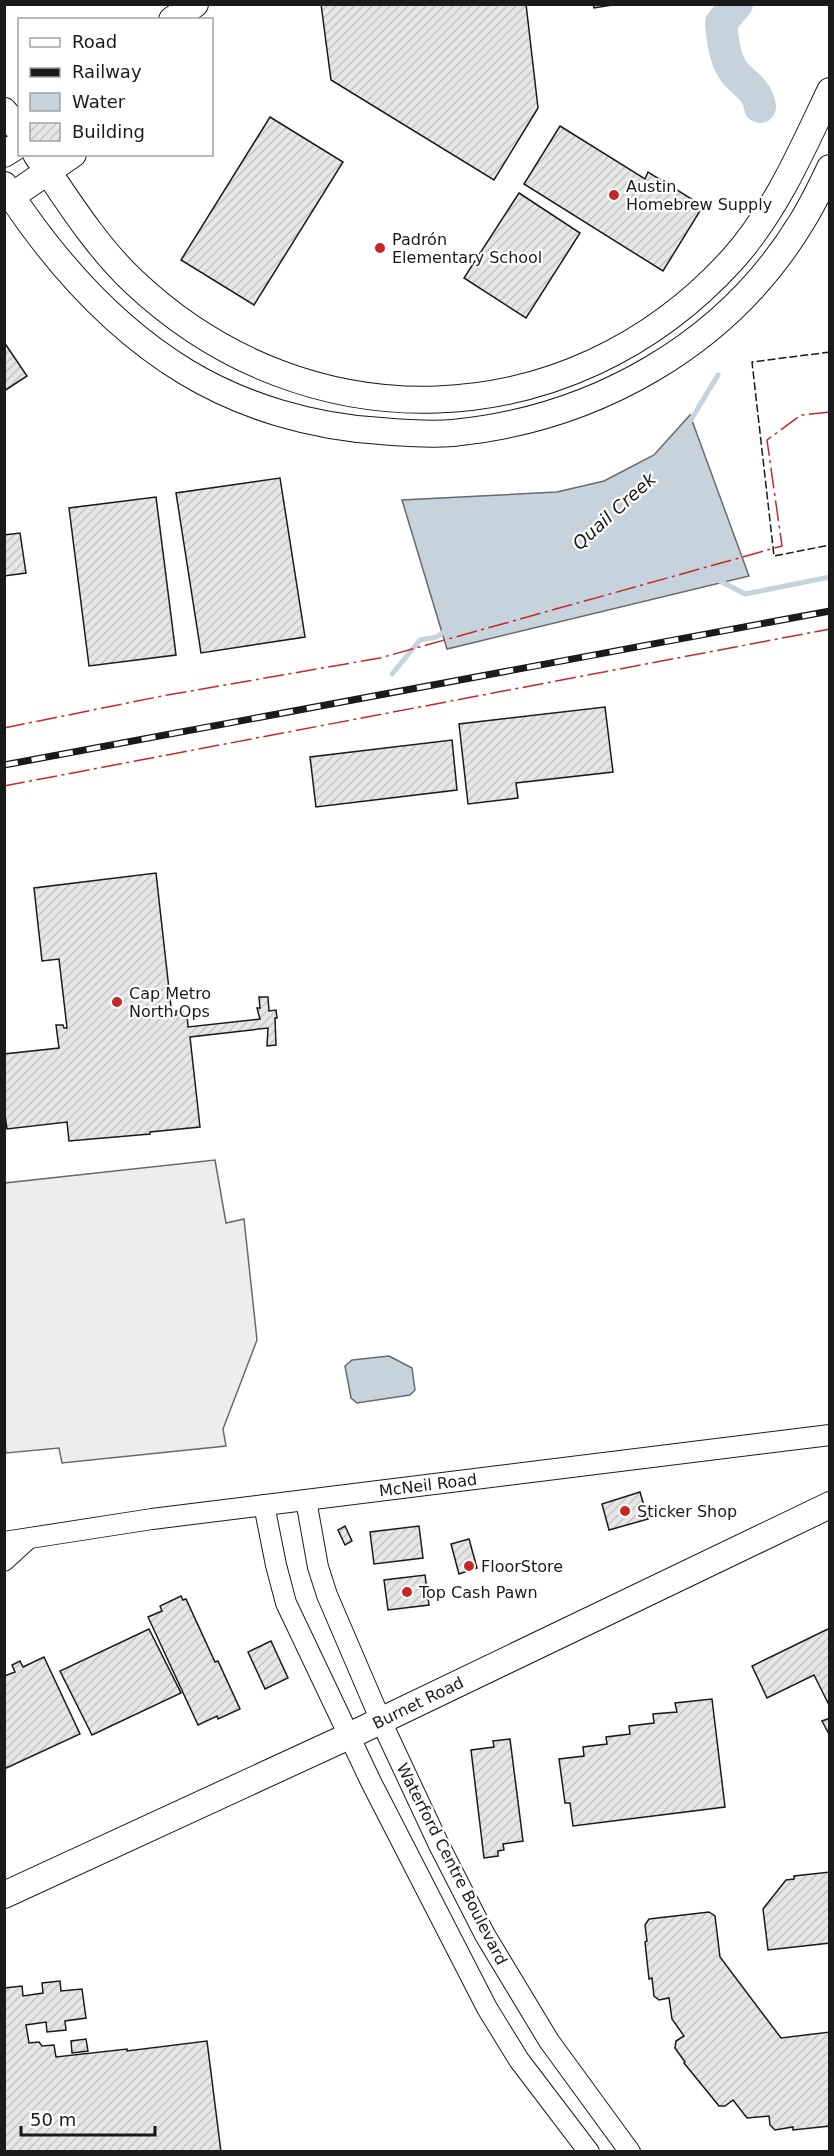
<svg xmlns="http://www.w3.org/2000/svg" width="834" height="2156" viewBox="0 0 834 2156" font-family="'DejaVu Sans',sans-serif">
<defs>
<pattern id="building-hatch" width="6" height="6" patternUnits="userSpaceOnUse" patternTransform="scale(1.5)"><rect width="6" height="6" fill="#e6e6e6"/><path d="M-1 1l2-2M0 6l6-6M5 7l2-2" fill="none" stroke="#c5c5c5"/></pattern>
</defs>
<rect width="100%" height="100%" fill="#fff"/>
<polygon fill="#ededed" stroke="#6a6a6a" stroke-width="1.5" points="215,1160 226,1223 244,1219 257,1340 223,1429 226,1446 62,1463 59,1448 6,1453 4,1438 5,1183"/>
<g fill="#c6d2dc" stroke="#6a6a6a" stroke-width="1.5">
<polygon points="690,415 749,576 447,649 402,500 557,492 604,481 654,455"/>
<polygon points="389,1356 412,1368 415,1390 410,1395 357,1403 351,1398 345,1366 352,1360"/>
</g>
<g fill="none" stroke-linecap="round" stroke-linejoin="round">
<g stroke="#c6d2dc" stroke-width="5">
<polyline points="689,423 718,375"/>
<polyline points="716,579 745,594 830,577"/>
<polyline points="392,674 420,640 437,637 446,630"/>
</g>
<path stroke="#c6d2dc" stroke-width="32" d="M 737,4 L 721,23 C 722,36 724,53 730,65 C 737,82 757,85 760,107"/>
</g>
<g fill="url(#building-hatch)" stroke="#1a1a1a" stroke-width="1.5">
<polygon points="321,4 526,4 538,108 494,180 331,80"/>
<polygon points="593,4 619,4 594,8"/>
<polygon points="270,117 343,162 254,305 181,260"/>
<polygon points="560,126 645,179 648,172 703,206 663,271 524,184"/>
<polygon points="519,193 580,233 526,318 464,278"/>
<polygon points="4,342 27,376 4,391"/>
<polygon points="280,478 305,637 201,653 176,493"/>
<polygon points="156,497 176,655 89,666 69,508"/>
<polygon points="20,533 26,573 4,576 4,535"/>
<polygon points="605,707 613,772 516,783 518,798 468,804 459,724"/>
<polygon points="452,740 457,790 316,807 310,757"/>
<polygon points="156,873 172,1016 176,1015 176,1011 183,1011 183,1014 187,1014 188,1027 260,1019 257,1008 260,1008 259,997 268,997 269,1011 276,1010 277,1018 275,1018 276,1045 267,1046 268,1028 190,1037 200,1127 150,1132 150,1134 69,1141 67,1122 7,1129 4,1108 4,1054 59,1048 56,1025 63,1025 64,1028 67,1028 59,959 42,961 34,888"/>
<polygon points="640,1492 648,1519 609,1530 602,1504"/>
<polygon points="345,1526 352,1541 345,1545 338,1530"/>
<polygon points="419,1526 423,1558 374,1564 370,1532"/>
<polygon points="469,1539 477,1568 459,1574 451,1544"/>
<polygon points="425,1575 429,1605 388,1610 384,1580"/>
<polygon points="181,1596 183,1600 186,1599 215,1662 218,1661 240,1709 218,1719 217,1716 198,1725 148,1617 162,1611 160,1606"/>
<polygon points="830,1628 830,1707 814,1675 767,1698 752,1666"/>
<polygon points="149,1629 181,1693 92,1735 60,1671"/>
<polygon points="271,1641 288,1678 265,1689 248,1652"/>
<polygon points="44,1657 80,1734 4,1769 4,1676 15,1672 12,1665 20,1661 23,1667"/>
<polygon points="712,1699 725,1807 573,1826 570,1803 565,1803 559,1759 584,1756 583,1747 607,1744 606,1737 630,1734 629,1726 654,1723 653,1714 677,1712 675,1703"/>
<polygon points="830,1718 830,1736 822,1721"/>
<polygon points="510,1739 523,1841 503,1844 504,1850 498,1851 498,1856 484,1858 471,1750 494,1747 493,1741"/>
<polygon points="830,1872 830,1943 768,1950 763,1909 786,1880 794,1879 794,1876"/>
<polygon points="709,1912 715,1916 720,1957 781,2038 830,2032 830,2126 793,2130 793,2127 775,2130 770,2125 769,2116 747,2118 733,2100 725,2106 719,2106 684,2063 685,2062 675,2048 676,2041 684,2036 672,2019 669,1998 659,2000 654,1996 652,1978 649,1979 645,1942 647,1941 645,1925 649,1919"/>
<polygon points="60,1981 61,1991 82,1989 86,2018 65,2021 66,2030 47,2032 46,2022 26,2025 29,2043 39,2042 42,2046 54,2045 56,2057 127,2049 127,2051 207,2041 221,2152 4,2152 4,1988 22,1986 23,1996 43,1993 42,1983"/>
<polygon points="86,2039 88,2051 72,2053 71,2041"/>
</g>
<g fill="none" stroke-linecap="round" stroke-linejoin="round">
<defs>
<g id="minor">
<polyline points="306,1500 318,1567 327,1595 381,1721 439,1845 485,1935 549,2041 630,2152"/>
<polyline points="264,1505 276,1565 286,1603 371,1782 487,2008 519,2060 589,2152"/>
<polyline points="4,1542 152,1519 830,1435"/>
<polyline points="4,1561 28,1539"/>
</g>
<g id="major">
<polyline points="172,20 195,4"/>
<polyline points="4,111 20,131"/>
<polyline points="4,154 20,144"/>
<path d="M 36,154 C 66,198 95,245 133,281 C 308,447 570,438 732,260 C 776,211 802,150 830,91"/>
<path d="M 4,185 C 52,259 110,326 186,372 C 244,407 313,427 381,431 C 404,433 429,435 453,433 C 594,419 726,346 801,223 C 812,206 821,187 830,168"/>
<polyline points="12,196 73,154"/>
<polyline points="4,1895 349,1736 830,1505"/>
</g>
</defs>
<use href="#minor" stroke="#1a1a1a" stroke-width="22"/>
<use href="#major" stroke="#1a1a1a" stroke-width="28"/>
<use href="#minor" stroke="#fff" stroke-width="20"/>
<use href="#major" stroke="#fff" stroke-width="26"/>
<defs>
<polyline id="rail" points="4,765 830,611"/>
</defs>
<use href="#rail" stroke="#1a1a1a" stroke-width="7"/>
<use href="#rail" stroke="#fff" stroke-width="4.5" stroke-dasharray="14" stroke-linecap="butt"/>
<polyline stroke="#1a1a1a" stroke-width="1.5" stroke-dasharray="8 3" stroke-linecap="butt" points="830,352 752,362 774,556 830,545"/>
<g stroke="#c62828" stroke-width="1.5" stroke-dasharray="21 4.5 3 4.5" stroke-linecap="butt">
<polyline points="4,728 162,696 380,658 782,546 767,440 801,415 830,412"/>
<polyline points="4,786 830,629"/>
</g>
</g>
<g fill="#c62828" stroke="#fff" stroke-width="2">
<circle cx="614" cy="195" r="6"/>
<circle cx="380" cy="248" r="6"/>
<circle cx="117" cy="1002" r="6"/>
<circle cx="625" cy="1511" r="6"/>
<circle cx="469" cy="1566" r="6"/>
<circle cx="407" cy="1592" r="6"/>
</g>
<g text-anchor="middle" dominant-baseline="central" stroke-width="4.5" stroke-linejoin="round" paint-order="stroke">
<g font-size="16" fill="#1a1a1a" stroke="#fff" text-anchor="start">
<text x="626" y="186">Austin<tspan x="626" dy="18">Homebrew Supply</tspan></text>
<text x="392" y="239">Padrón<tspan x="392" dy="18">Elementary School</tspan></text>
<text x="129" y="993">Cap Metro<tspan x="129" dy="18">North Ops</tspan></text>
<text x="637" y="1511">Sticker Shop</text>
<text x="481" y="1566">FloorStore</text>
<text x="419" y="1592">Top Cash Pawn</text>
</g>
<g font-size="16" fill="#1a1a1a" stroke="#fff">
<text transform="translate(428 1485) rotate(-7)">McNeil Road</text>
<text transform="translate(418 1703) rotate(-26)">Burnet Road</text>
<text transform="translate(452 1864) rotate(63)">Waterford Centre Boulevard</text>
</g>
<g font-size="18" font-style="italic" fill="#1a1a1a" stroke="#fff">
<text transform="translate(614 511) rotate(-42)">Quail Creek</text>
</g>
</g>
<rect width="834" height="2156" fill="none" stroke="#1a1a1a" stroke-width="12"/>
<rect x="18" y="18" width="195" height="138" fill="#ffffff" stroke="#a3a3a3" stroke-width="1.5"/>
<rect x="30" y="38" width="30" height="9" fill="#ffffff" stroke="#a3a3a3" stroke-width="1.5"/>
<text x="72" y="48" font-size="18" fill="#1a1a1a">Road</text>
<rect x="30" y="68" width="30" height="9" fill="#1a1a1a" stroke="#a3a3a3" stroke-width="1.5"/>
<text x="72" y="78" font-size="18" fill="#1a1a1a">Railway</text>
<rect x="30" y="93" width="30" height="18" fill="#c6d2dc" stroke="#a3a3a3" stroke-width="1.5"/>
<text x="72" y="108" font-size="18" fill="#1a1a1a">Water</text>
<rect x="30" y="123" width="30" height="18" fill="url(#building-hatch)" stroke="#a3a3a3" stroke-width="1.5"/>
<text x="72" y="138" font-size="18" fill="#1a1a1a">Building</text>
<path d="M21 2126v9h134v-9" fill="none" stroke="#1a1a1a" stroke-width="3"/>
<text x="30" y="2126" font-size="18" fill="#1a1a1a" stroke="#ffffff" stroke-width="4.5" paint-order="stroke">50 m</text>
</svg>
